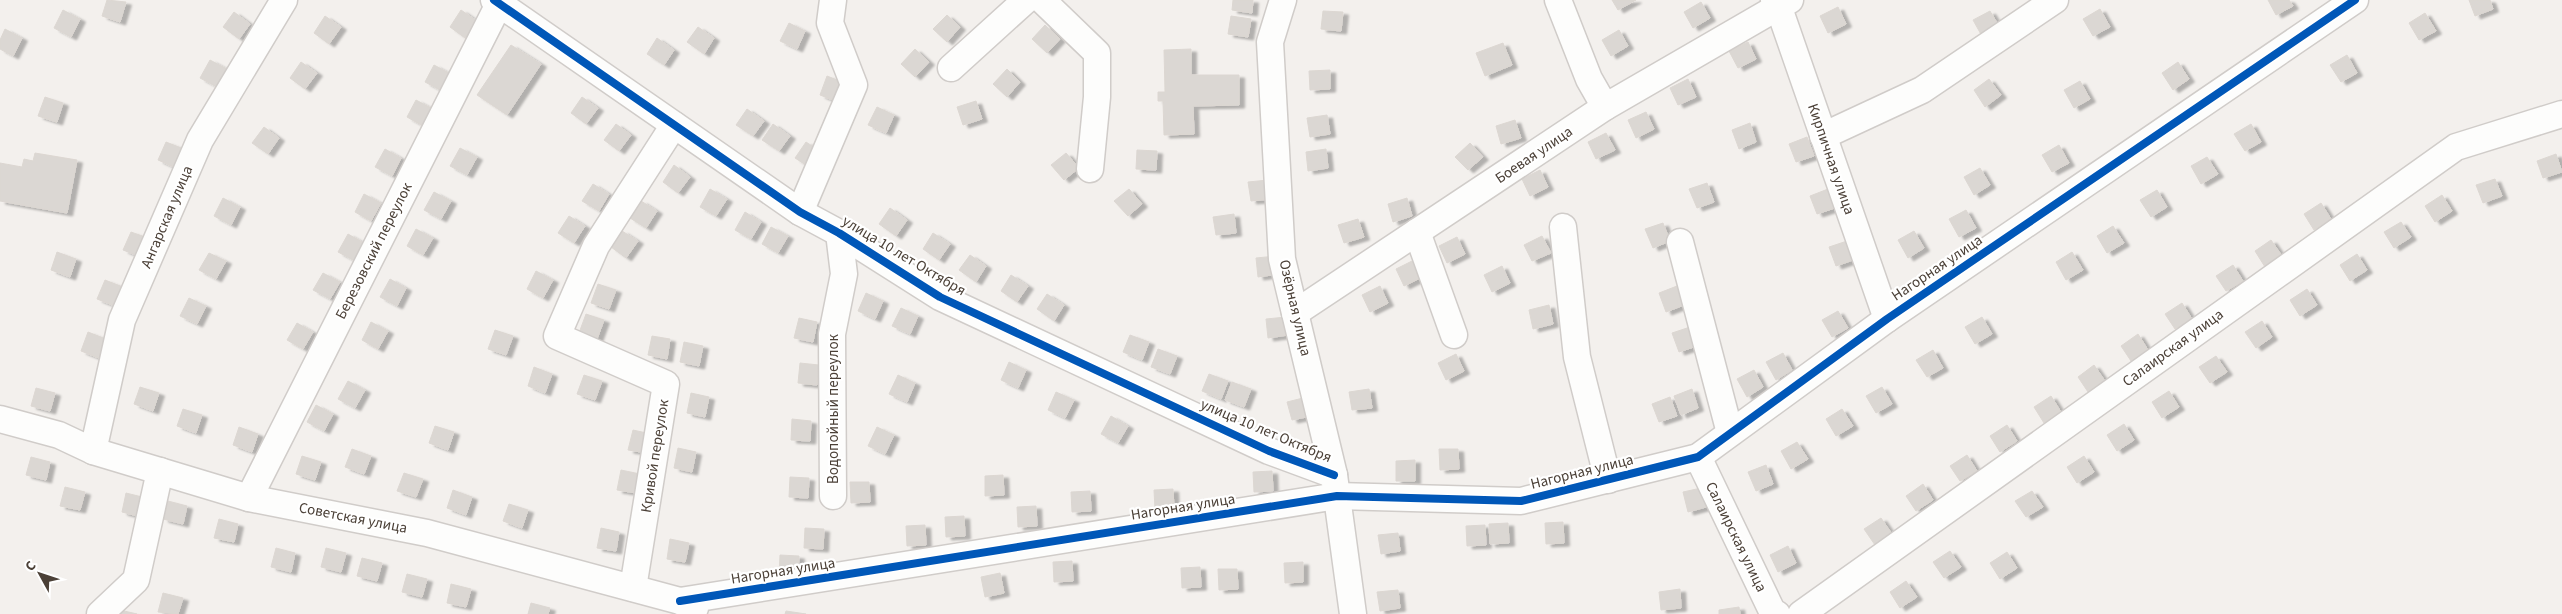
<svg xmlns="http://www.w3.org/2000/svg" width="2562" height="614" viewBox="0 0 2562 614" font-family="'Source Sans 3',sans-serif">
<defs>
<filter id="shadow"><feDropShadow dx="5.5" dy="3" stdDeviation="1" flood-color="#0004"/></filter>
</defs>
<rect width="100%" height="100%" fill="#f3f0ed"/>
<g fill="#dbd7d3" stroke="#dcd7d2" filter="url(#shadow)">
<polygon points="107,0 126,2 120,22 102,16"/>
<polygon points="1233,0 1253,0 1252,13 1232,10"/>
<polygon points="1612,0 1636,0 1618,10"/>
<polygon points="2268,0 2289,0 2293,6 2276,15"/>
<polygon points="2469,0 2490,0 2493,9 2475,16"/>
<polygon points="1701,2 1710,18 1693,28 1684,12"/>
<polygon points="1838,7 1846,24 1828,33 1820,16"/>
<polygon points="2100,9 2110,27 2093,36 2083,19"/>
<polygon points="63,10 80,19 71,37 54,28"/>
<polygon points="461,10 477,21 465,38 450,27"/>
<polygon points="1323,11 1343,12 1341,31 1321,29"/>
<polygon points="1990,11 2000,28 1983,38 1973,20"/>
<polygon points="234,12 250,24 239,39 223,27"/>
<polygon points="2425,13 2436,31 2419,40 2409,23"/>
<polygon points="947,15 960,27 947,42 933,29"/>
<polygon points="325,16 341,27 329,44 314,33"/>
<polygon points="1231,16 1251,19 1248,37 1228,34"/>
<polygon points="789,23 805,31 797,49 780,41"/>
<polygon points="1045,25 1060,39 1047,53 1032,39"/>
<polygon points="698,27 714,38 704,54 687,42"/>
<polygon points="5,29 22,38 13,56 0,49 0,40"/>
<polygon points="1619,30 1628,46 1611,56 1602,40"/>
<polygon points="657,38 674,50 664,65 647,54"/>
<polygon points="1748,42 1756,59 1738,68 1729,51"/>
<polygon points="1503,43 1512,65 1485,76 1476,53"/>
<polygon points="511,45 541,64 507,115 477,95"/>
<polygon points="915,49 929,62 915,77 901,64"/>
<polygon points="1191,49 1191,75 1239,75 1239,105 1193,106 1194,134 1164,135 1163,101 1158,101 1158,92 1165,92 1164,50"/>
<polygon points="2347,55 2357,73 2341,82 2330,65"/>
<polygon points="210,60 227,69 217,87 200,78"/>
<polygon points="301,62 317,73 305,89 290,78"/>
<polygon points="2178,62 2189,79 2173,90 2162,73"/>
<polygon points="434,65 451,74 442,91 425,82"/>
<polygon points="1007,69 1020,82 1007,97 993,84"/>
<polygon points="1330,70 1330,89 1310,90 1309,71"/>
<polygon points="827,76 845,83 838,102 820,95"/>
<polygon points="1688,79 1696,97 1678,105 1670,88"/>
<polygon points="1989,79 2001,95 1985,107 1974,90"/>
<polygon points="2080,81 2090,99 2074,108 2064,90"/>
<polygon points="45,97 63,103 57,122 38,116"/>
<polygon points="582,97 598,108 586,124 571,113"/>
<polygon points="416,100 433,109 423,126 407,117"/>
<polygon points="976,101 982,119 963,125 957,107"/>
<polygon points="877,107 894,115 886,133 868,125"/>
<polygon points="747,109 764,121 753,136 736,125"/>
<polygon points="1646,112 1654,129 1636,138 1628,120"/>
<polygon points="1327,115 1330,134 1310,137 1307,118"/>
<polygon points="1515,120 1521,138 1501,144 1496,126"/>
<polygon points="1750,123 1756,142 1739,149 1732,130"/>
<polygon points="616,124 631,135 619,151 604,140"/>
<polygon points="773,124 790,136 779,151 762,140"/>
<polygon points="2251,124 2261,142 2245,151 2234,134"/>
<polygon points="264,127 279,138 268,154 252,143"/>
<polygon points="1606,133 1615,150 1596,159 1588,142"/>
<polygon points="1807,137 1814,156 1796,162 1789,144"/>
<polygon points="166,142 184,149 176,168 158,160"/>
<polygon points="806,142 823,153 812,169 795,158"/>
<polygon points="1470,143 1483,157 1468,170 1455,157"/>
<polygon points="2059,145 2069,163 2052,172 2042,155"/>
<polygon points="460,148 477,157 467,175 450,166"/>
<polygon points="385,149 401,158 392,176 375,167"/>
<polygon points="1326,149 1328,168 1308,171 1306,152"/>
<polygon points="1137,150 1157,151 1156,170 1136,169"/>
<polygon points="35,153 77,160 67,213 0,201 0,163 22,167 24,159 33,161"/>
<polygon points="1066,153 1079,168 1064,180 1051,165"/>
<polygon points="2556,154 2562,172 2543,178 2537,161"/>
<polygon points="2207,157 2218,174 2201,184 2191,166"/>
<polygon points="674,165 690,177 678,193 663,182"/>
<polygon points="1980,168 1990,185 1974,195 1964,177"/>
<polygon points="1540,170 1548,187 1530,196 1522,179"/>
<polygon points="2495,179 2502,196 2483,203 2476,185"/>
<polygon points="1268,180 1271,199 1251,201 1248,182"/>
<polygon points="1707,183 1714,202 1697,208 1689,189"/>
<polygon points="593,184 609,194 599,211 582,201"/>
<polygon points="710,189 727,199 716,216 700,207"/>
<polygon points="1129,189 1142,204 1128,216 1114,201"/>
<polygon points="1828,189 1835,208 1817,214 1810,196"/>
<polygon points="2157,190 2167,207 2151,217 2140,200"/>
<polygon points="434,192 451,201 441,219 424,210"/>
<polygon points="364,194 381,203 371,221 355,212"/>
<polygon points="2442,195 2452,211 2435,222 2425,206"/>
<polygon points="223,198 240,207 231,225 214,216"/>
<polygon points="1407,198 1412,216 1393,222 1388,204"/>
<polygon points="641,201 657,211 646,228 630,218"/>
<polygon points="2321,203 2331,219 2314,230 2304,214"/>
<polygon points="890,208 907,220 896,236 879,224"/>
<polygon points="1966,210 1976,228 1959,237 1949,219"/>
<polygon points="745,212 761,222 751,239 735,230"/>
<polygon points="1234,214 1236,233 1216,235 1213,217"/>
<polygon points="569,216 585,226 574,243 558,233"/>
<polygon points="1358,219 1364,237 1344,243 1338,225"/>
<polygon points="2401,222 2411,237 2394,248 2384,232"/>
<polygon points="1663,223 1670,241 1653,248 1645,229"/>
<polygon points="2113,226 2124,243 2107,253 2097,236"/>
<polygon points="771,227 788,236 778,253 762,244"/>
<polygon points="416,229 433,238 423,255 407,246"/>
<polygon points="622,231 638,241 626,258 611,247"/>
<polygon points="1914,231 1924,248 1908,258 1898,240"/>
<polygon points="131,232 148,238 141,257 123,250"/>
<polygon points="933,233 950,244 939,260 923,249"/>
<polygon points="348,234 364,243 355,261 338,252"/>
<polygon points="1542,236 1551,253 1532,261 1524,245"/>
<polygon points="1457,237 1465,254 1447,263 1439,246"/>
<polygon points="2271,240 2282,256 2265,267 2255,251"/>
<polygon points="1847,241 1853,260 1836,266 1829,247"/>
<polygon points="57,252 76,259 70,277 51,270"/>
<polygon points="2072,252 2083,270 2066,280 2056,262"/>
<polygon points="209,253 226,261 216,279 199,270"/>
<polygon points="2357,254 2367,270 2350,281 2340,265"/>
<polygon points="970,255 986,266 976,282 959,270"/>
<polygon points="1276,256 1278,274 1258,277 1256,258"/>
<polygon points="1414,260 1422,277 1404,286 1396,269"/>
<polygon points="2233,265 2243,281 2226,291 2216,276"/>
<polygon points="1502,266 1510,283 1492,292 1484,275"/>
<polygon points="536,271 553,280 543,298 527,289"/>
<polygon points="323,273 340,282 330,299 313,290"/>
<polygon points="1011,275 1028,286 1017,302 1001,291"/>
<polygon points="390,279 406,288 397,306 380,297"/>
<polygon points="105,280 123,287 115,306 97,299"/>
<polygon points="598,284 616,290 609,309 591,303"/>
<polygon points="1380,286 1388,303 1370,312 1362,295"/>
<polygon points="1677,286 1684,305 1666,312 1659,293"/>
<polygon points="2307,289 2317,305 2300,316 2290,300"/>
<polygon points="866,293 883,301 875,319 858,311"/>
<polygon points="1047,294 1064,305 1054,321 1037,309"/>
<polygon points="189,298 206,306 197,324 180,316"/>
<polygon points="2182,303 2192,319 2175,329 2165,314"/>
<polygon points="1549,305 1553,324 1533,329 1529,310"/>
<polygon points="901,308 918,316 910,334 892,326"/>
<polygon points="1838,311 1848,328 1832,337 1822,320"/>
<polygon points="586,314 604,320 597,339 579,333"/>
<polygon points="1286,317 1288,335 1268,338 1266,319"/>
<polygon points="1982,317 1992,334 1975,344 1965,327"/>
<polygon points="799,318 817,322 813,342 794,338"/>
<polygon points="2262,321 2272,337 2256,348 2245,332"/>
<polygon points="371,322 388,331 378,349 362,340"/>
<polygon points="297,323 313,332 303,349 287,340"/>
<polygon points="1690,327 1697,346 1679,352 1672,333"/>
<polygon points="495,330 513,336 506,355 488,349"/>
<polygon points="88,332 106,339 99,358 81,351"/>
<polygon points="2138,334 2148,350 2131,361 2121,346"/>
<polygon points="1130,335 1149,342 1142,360 1123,352"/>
<polygon points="652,336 670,339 667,359 648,355"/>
<polygon points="684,342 703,346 699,366 680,362"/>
<polygon points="1158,349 1177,356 1170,374 1151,367"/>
<polygon points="1933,350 1943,368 1927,377 1916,360"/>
<polygon points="1783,353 1792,370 1776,380 1766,362"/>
<polygon points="1456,354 1464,371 1446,380 1438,363"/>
<polygon points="2216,356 2227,372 2210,383 2199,367"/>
<polygon points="1009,362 1026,370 1018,388 1001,380"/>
<polygon points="800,363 819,365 817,385 798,383"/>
<polygon points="2094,365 2105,381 2088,392 2078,377"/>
<polygon points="534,367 552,374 545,393 528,386"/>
<polygon points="1754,370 1763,387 1747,397 1737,379"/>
<polygon points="1209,374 1228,381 1221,399 1202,391"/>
<polygon points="584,375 602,381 595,400 577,394"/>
<polygon points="898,375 915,383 907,402 889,394"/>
<polygon points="348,381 365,390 355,408 338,399"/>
<polygon points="1232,382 1251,389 1244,407 1225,400"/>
<polygon points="140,387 159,393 153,411 134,404"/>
<polygon points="1882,387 1892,404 1876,413 1866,396"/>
<polygon points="36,388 55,393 50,411 31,406"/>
<polygon points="1369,389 1372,408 1352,410 1349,392"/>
<polygon points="1692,389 1698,408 1681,415 1674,396"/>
<polygon points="2169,391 2179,407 2162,418 2152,402"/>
<polygon points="1056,392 1074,400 1065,418 1048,410"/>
<polygon points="691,393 709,397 705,417 687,413"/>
<polygon points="2051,396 2061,412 2044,423 2034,407"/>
<polygon points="1307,397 1311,416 1292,420 1287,402"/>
<polygon points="1670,397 1677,416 1659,422 1652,404"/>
<polygon points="316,405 333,414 324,431 307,422"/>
<polygon points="183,409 202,415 196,433 177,426"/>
<polygon points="1842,409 1853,426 1836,436 1826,419"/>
<polygon points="1111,416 1128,426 1118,443 1101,434"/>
<polygon points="792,419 811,421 810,441 791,440"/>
<polygon points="2124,424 2134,440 2117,451 2107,435"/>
<polygon points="2007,425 2017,441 2000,452 1990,436"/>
<polygon points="435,426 454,432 448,450 429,443"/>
<polygon points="239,427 258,434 252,452 233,445"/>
<polygon points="877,427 894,435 885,454 868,446"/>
<polygon points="633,430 651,434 647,453 628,450"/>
<polygon points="1797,442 1808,459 1791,469 1781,451"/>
<polygon points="678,448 696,452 692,472 674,468"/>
<polygon points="352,449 371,456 364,474 345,467"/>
<polygon points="1439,449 1458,449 1459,469 1440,470"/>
<polygon points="1967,455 1977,471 1960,481 1950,466"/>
<polygon points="302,456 321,462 315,480 296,474"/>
<polygon points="2084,456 2094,472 2077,483 2067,467"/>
<polygon points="31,457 50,462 46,480 26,475"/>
<polygon points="1415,460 1415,481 1396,481 1396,461"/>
<polygon points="1766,465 1773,484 1756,491 1748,472"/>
<polygon points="621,470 640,474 636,493 617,490"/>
<polygon points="1272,471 1273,491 1254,492 1253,472"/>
<polygon points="404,473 423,479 416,497 397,491"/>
<polygon points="1003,475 1004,495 985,496 985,476"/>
<polygon points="790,477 809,478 808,498 789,497"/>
<polygon points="850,482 869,482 870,502 851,503"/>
<polygon points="1923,484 1933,500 1916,511 1906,496"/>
<polygon points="65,487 85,492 80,510 60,506"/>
<polygon points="1701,488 1706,507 1688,512 1683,492"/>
<polygon points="1173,489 1174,509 1155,510 1154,490"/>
<polygon points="453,490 472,497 466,515 447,508"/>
<polygon points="1090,491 1091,511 1072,512 1071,492"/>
<polygon points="2032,491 2043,507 2026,517 2015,501"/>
<polygon points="126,493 146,498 141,517 122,512"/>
<polygon points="168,501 187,506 183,524 163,519"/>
<polygon points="509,504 528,510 522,528 503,521"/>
<polygon points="1036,506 1037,526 1018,527 1017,507"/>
<polygon points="964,516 965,536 946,537 945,517"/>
<polygon points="1881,518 1892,534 1875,545 1864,529"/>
<polygon points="219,519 238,524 234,542 214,538"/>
<polygon points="1563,522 1564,543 1546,544 1545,523"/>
<polygon points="1508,523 1509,543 1490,544 1489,524"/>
<polygon points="925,525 926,545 907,546 906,526"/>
<polygon points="1485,525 1486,545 1467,546 1466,526"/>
<polygon points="601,528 619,532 616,551 597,548"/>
<polygon points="805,528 824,529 823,549 804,548"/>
<polygon points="1398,533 1400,551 1381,554 1378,535"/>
<polygon points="670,539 689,543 685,562 667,559"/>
<polygon points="1788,546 1796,563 1778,572 1770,555"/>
<polygon points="276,548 295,553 291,572 271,567"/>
<polygon points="326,548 346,553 341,572 321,567"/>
<polygon points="1950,551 1961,567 1944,578 1933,562"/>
<polygon points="2007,552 2017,568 2000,579 1990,563"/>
<polygon points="780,555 799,556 798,576 779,575"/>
<polygon points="362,558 382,563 377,581 357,576"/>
<polygon points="1072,561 1073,581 1054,582 1053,562"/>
<polygon points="1303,562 1303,582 1285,583 1284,563"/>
<polygon points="1200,567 1201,587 1182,588 1181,568"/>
<polygon points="1218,569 1237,569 1238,589 1219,590"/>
<polygon points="1000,573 1004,593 985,597 981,577"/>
<polygon points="407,574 427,579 422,597 402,592"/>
<polygon points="1906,581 1917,597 1900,608 1890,592"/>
<polygon points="451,584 471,589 466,607 447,603"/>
<polygon points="1680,589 1681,608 1661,610 1659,592"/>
<polygon points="1398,590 1400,608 1380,611 1377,592"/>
<polygon points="163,593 183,598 178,614 158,612"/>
<polygon points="531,603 550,608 548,614 528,614"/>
<polygon points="1739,607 1740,614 1719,614 1719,610"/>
<polygon points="120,610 137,614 119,614"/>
<polygon points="786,611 806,614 785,614"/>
</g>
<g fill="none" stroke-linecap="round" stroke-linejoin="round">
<defs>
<g id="minor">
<polyline points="494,0 800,212 839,233 940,297 1269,451 1334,475"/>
<polyline points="1042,0 1097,53 1097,97 1090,169"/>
<polyline points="1283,0 1270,42 1282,259 1334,475 1353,614"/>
<polyline points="1558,0 1589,79 1605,107"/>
<polyline points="1774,0 1779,8 1887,319"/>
<polyline points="951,68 1026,0"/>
<polyline points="1823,136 1922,90 2055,0"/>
<polyline points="800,212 854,85 830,23 833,0"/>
<polyline points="1563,227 1577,357 1608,480"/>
<polyline points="1417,232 1454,335"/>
<polyline points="1680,242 1730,433"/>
<polyline points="1295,313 1605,107 1790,0"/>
<polyline points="0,419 59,435 93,451 249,498 427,533 680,601 695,608"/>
<polyline points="93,451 122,320 200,140 284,0"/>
<polyline points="1698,457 1773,613 1777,614"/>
<polyline points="833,496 832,334 844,274 839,233"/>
<polyline points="249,498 499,4"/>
<polyline points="633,588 666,384 557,336 596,246 674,125"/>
<polyline points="680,601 1337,496 1521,501 1698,457 1887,319 2355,0"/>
<polyline points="100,614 136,580 160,471"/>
<polyline points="1801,614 2456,147 2562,114"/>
</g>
</defs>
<use href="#minor" stroke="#d0ccc9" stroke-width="29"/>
<use href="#minor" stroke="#fdfdfc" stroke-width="26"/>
<defs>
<g id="cycleway">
<polyline points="494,0 800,212 839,233 940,297 1269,451 1334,475"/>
<polyline points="680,601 1337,496 1521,501 1698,457 1887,319 2355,0"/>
</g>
</defs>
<use href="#cycleway" stroke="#fff" stroke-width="11"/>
<use href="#cycleway" stroke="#0057b8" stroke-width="8"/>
</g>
<g text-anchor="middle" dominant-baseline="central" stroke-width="4.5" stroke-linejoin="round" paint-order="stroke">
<g font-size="15" fill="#4b4037" stroke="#fff">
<text transform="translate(1534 155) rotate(-34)">Боевая улица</text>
<text transform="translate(1831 159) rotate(71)">Кирпичная улица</text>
<text transform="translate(167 217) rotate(-67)">Ангарская улица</text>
<text transform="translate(374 251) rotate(-63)">Березовский переулок</text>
<text transform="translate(904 256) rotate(31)">улица 10 лет Октября</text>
<text transform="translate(1937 268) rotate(-34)">Нагорная улица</text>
<text transform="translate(1295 308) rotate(77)">Озёрная улица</text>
<text transform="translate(2173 348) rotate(-36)">Салаирская улица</text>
<text transform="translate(833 409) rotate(-90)">Водопойный переулок</text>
<text transform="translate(1266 431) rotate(23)">улица 10 лет Октября</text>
<text transform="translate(655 456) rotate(-81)">Кривой переулок</text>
<text transform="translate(1582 472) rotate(-14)">Нагорная улица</text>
<text transform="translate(1183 507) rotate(-9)">Нагорная улица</text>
<text transform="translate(353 518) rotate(11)">Советская улица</text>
<text transform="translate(1736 537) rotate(64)">Салаирская улица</text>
<text transform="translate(783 571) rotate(-9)">Нагорная улица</text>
</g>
</g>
<g transform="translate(40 574) rotate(310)" stroke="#ffffff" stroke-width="4" paint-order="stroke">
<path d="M0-4L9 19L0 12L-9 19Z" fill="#4b4037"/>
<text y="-8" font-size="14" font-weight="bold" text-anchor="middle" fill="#4b4037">С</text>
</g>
</svg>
